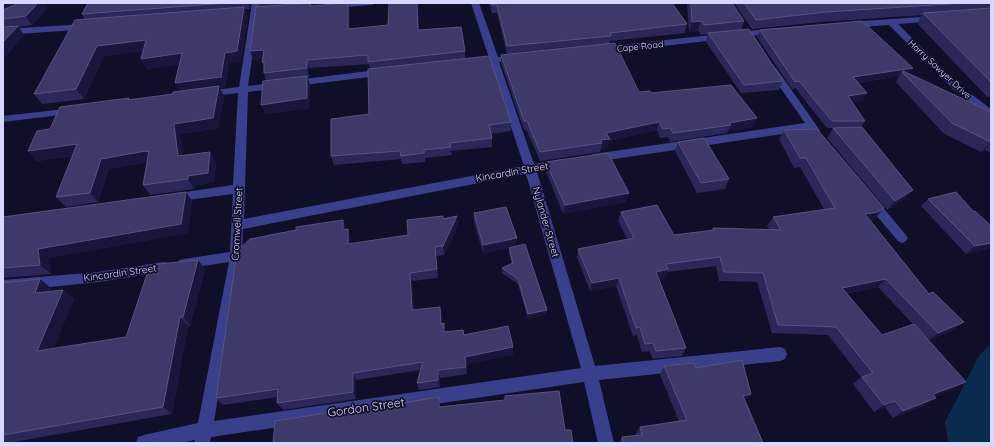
<svg xmlns="http://www.w3.org/2000/svg" width="994" height="446" viewBox="0 0 994 446" font-family="Quicksand,sans-serif">
<rect width="100%" height="100%" fill="#100f29"/>
<polygon fill="#0a2b4d" points="991,344 991,443 948,443 945,422 979,356"/>
<g fill="none" stroke-linecap="round" stroke-linejoin="round">
<g fill="#393f8a" fill-rule="evenodd">
<path d="M 252,3 L 260,3 L 248,86 L 385,69 L 390,72 L 385,75 L 248,92 L 244,219 L 524,166 L 490,63 L 475,65 L 470,62 L 475,59 L 489,58 L 471,3 L 479,3 L 498,57 L 516,55 L 521,58 L 516,61 L 499,62 L 534,164 L 562,159 L 566,160 L 567,163 L 566,166 L 562,167 L 537,172 L 595,366 L 780,347 L 785,349 L 787,354 L 785,359 L 780,361 L 599,380 L 614,443 L 598,443 L 584,382 L 211,437 L 210,443 L 194,443 L 195,440 L 180,443 L 136,443 L 138,437 L 144,435 L 198,423 L 229,262 L 184,269 L 179,268 L 178,264 L 179,260 L 184,259 L 230,252 L 233,194 L 172,202 L 168,201 L 166,198 L 168,195 L 172,194 L 233,185 L 238,93 L 206,97 L 201,94 L 206,91 L 239,87 ZM 526,174 L 581,368 L 214,421 L 242,256 L 243,229 Z"/>
<polygon points="340,3 376,3 372,5 333,8 329,6 330,4"/>
<polygon points="934,16 938,19 937,21 898,24 959,85 991,109 991,117 987,116 953,89 889,25 849,28 845,25 849,22"/>
<polygon points="87,24 91,27 90,29 3,35 3,29"/>
<polygon points="775,28 779,31 778,33 602,53 598,50 602,47"/>
<polygon points="773,67 776,68 819,129 820,131 819,133 811,133 809,130 594,162 590,161 589,158 590,155 594,154 805,123 768,70"/>
<polygon points="73,108 77,109 78,111 77,113 3,122 3,116"/>
<polygon points="870,196 874,197 906,235 908,238 906,241 902,243 898,241 866,203 864,200 866,197"/>
<polygon points="164,262 169,263 170,267 169,271 164,272 98,282 3,292 3,280 98,272"/>
</g>
</g>
<g fill="#2b2758" fill-rule="evenodd">
<polygon points="3,3 11,3 13,6 48,7 32,25 18,27 24,35 3,59"/>
<polygon points="87,3 252,3 250,9 245,9 248,17 241,61 229,63 225,87 220,88 224,96 218,128 180,134 182,156 216,162 214,182 195,186 194,189 150,195 143,185 147,162 109,169 98,202 66,207 56,197 73,156 37,161 28,151 50,129 129,98 130,100 173,94 180,91 180,64 147,69 141,59 143,51 104,56 84,99 42,104 34,94 85,20 82,14 88,3"/>
<polygon points="259,3 316,3 311,4 312,6 350,11 350,29 388,25 418,3 419,30 465,51 465,58 511,122 511,131 491,134 492,138 492,147 451,151 452,155 425,158 425,162 402,164 401,159 334,165 331,156 369,114 370,69 369,64 309,68 309,77 307,77 310,85 310,108 265,114 266,80 264,73 264,66 262,62 263,58 253,60 261,7"/>
<polygon points="489,3 672,3 687,24 685,33 610,41 610,43 639,92 651,93 753,127 728,131 727,133 670,142 668,137 660,138 657,130 609,141 608,148 601,149 600,152 540,161 526,129 524,130 501,63 501,55 507,54 497,13 492,13"/>
<polygon points="687,3 732,3 744,21 741,30 783,81 779,90 741,93 706,42 708,34 701,35 698,31 689,32"/>
<polygon points="734,3 991,3 991,96 987,97 917,23 922,15 821,22 752,29"/>
<polygon points="760,30 913,68 909,73 991,112 991,153 985,150 981,152 943,133 896,82 899,76 858,83 863,101 852,102 865,121 861,127 905,199 887,210 827,138 833,128 834,128 827,128 795,88 792,89 757,37"/>
<path d="M 784,130 L 876,217 L 870,221 L 929,294 L 964,322 L 953,330 L 929,340 L 954,389 L 935,396 L 925,405 L 893,418 L 885,407 L 874,412 L 853,384 L 861,377 L 828,335 L 772,333 L 757,282 L 719,281 L 716,266 L 667,272 L 665,278 L 659,279 L 686,348 L 682,356 L 653,359 L 649,351 L 642,352 L 637,335 L 633,336 L 616,286 L 590,291 L 577,257 L 578,249 L 627,239 L 618,221 L 621,212 L 674,235 L 711,231 L 713,228 L 770,230 L 767,226 L 773,217 L 824,209 L 800,167 L 794,168 L 779,139 ZM 878,287 L 913,324 L 882,335 L 846,294 Z"/>
<polygon points="678,142 729,179 725,189 697,193 675,151"/>
<polygon points="546,162 626,202 563,214 546,171"/>
<polygon points="186,192 192,201 188,233 48,258 51,274 3,278 3,217"/>
<polygon points="928,199 974,212 991,226 991,248 966,254 921,206"/>
<polygon points="474,213 516,246 547,310 546,314 528,319 518,284 502,273 502,268 512,264 509,253 509,248 513,247 483,253 474,222"/>
<polygon points="457,216 458,225 444,255 436,256 438,278 412,281 414,310 442,315 442,323 445,332 464,335 513,347 513,355 466,364 467,374 440,378 440,387 419,390 417,383 420,370 356,380 356,399 283,410 277,403 278,397 223,405 216,398 346,230 351,238 351,244 408,235 443,219"/>
<polygon points="198,260 205,269 190,326 188,326 172,414 8,443 3,443 3,283 51,288 50,291 63,290 74,299 53,349 126,337"/>
<polygon points="664,366 696,368 751,394 745,400 763,443 619,443 622,437 635,436 635,435 640,427 679,421 660,375"/>
</g>
<g fill="#18163d">
<polygon points="3,3 11,3 15,8 3,13"/>
<polygon points="38,3 45,3 48,7 32,25 26,16"/>
<polygon points="248,3 252,3 250,9"/>
<polygon points="348,3 350,11 350,38 348,29"/>
<polygon points="417,3 418,3 419,38 418,30"/>
<polygon points="244,7 248,17 241,61 229,63 225,87 220,88 224,96 218,128 180,134 184,166 178,156 174,124 181,93 175,83 225,53"/>
<polygon points="701,21 698,31 689,32 692,22"/>
<polygon points="18,26 24,35 3,59 3,42"/>
<polygon points="146,40 152,50 104,56 84,99 76,89 97,46"/>
<polygon points="264,50 267,58 253,60 250,51"/>
<polygon points="182,53 188,63 147,69 141,59"/>
<polygon points="307,60 309,68 309,77 307,68"/>
<polygon points="913,68 908,75 902,72 899,76 848,84 853,77"/>
<polygon points="307,76 310,85 310,108 265,114 261,105"/>
<polygon points="867,93 863,101 844,103 848,96"/>
<polygon points="757,118 753,127 728,131 731,125 729,123"/>
<polygon points="659,122 657,130 609,141 608,148 601,149 602,143 601,140 606,133"/>
<polygon points="991,142 991,143 985,150 981,152"/>
<polygon points="77,144 85,154 37,161 28,151"/>
<polygon points="146,151 149,151 152,161 109,169 98,202 90,193 101,159"/>
<polygon points="210,152 216,162 214,182 195,186 194,189 188,179 188,176"/>
<polygon points="913,190 905,199 887,210 895,201"/>
<polygon points="186,192 192,201 188,233 48,258 51,274 40,265 38,249"/>
<polygon points="629,193 626,202 563,214 565,205"/>
<polygon points="884,208 876,217 870,221 865,214"/>
<polygon points="457,216 458,225 444,255 443,246"/>
<polygon points="343,220 346,229 346,239 343,230"/>
<polygon points="348,229 351,238 351,253 348,244"/>
<polygon points="517,238 516,246 483,253 483,245"/>
<polygon points="991,243 991,248 966,254 975,246"/>
<polygon points="198,260 205,269 190,326 183,317"/>
<polygon points="668,269 665,278 652,280 656,272"/>
<polygon points="410,273 412,281 414,318 412,310"/>
<polygon points="619,278 616,286 590,291 592,283"/>
<polygon points="40,279 51,288 46,302 35,293"/>
<polygon points="886,279 878,287 834,296 842,288"/>
<polygon points="63,290 74,299 49,360 37,351"/>
<polygon points="440,307 442,315 442,331 441,324"/>
<polygon points="547,310 546,314 528,319 528,314"/>
<polygon points="180,317 188,326 172,414 163,407"/>
<polygon points="964,322 953,330 928,340 938,333"/>
<polygon points="513,347 513,355 466,364 467,374 465,357"/>
<polygon points="438,370 440,378 440,387 438,380"/>
<polygon points="353,373 356,380 356,399 353,392"/>
<polygon points="966,382 954,389 922,401 933,394"/>
<polygon points="751,394 743,402 743,396"/>
<polygon points="439,397 440,405 441,415 439,407"/>
<polygon points="936,398 925,405 893,418 903,411"/>
<polygon points="895,401 885,407 874,412 884,405"/>
</g>
<g fill="#3d3a6a" stroke="#565381">
<polygon points="19,3 38,3 26,16 3,19 3,10"/>
<polygon points="88,3 227,3 82,14"/>
<polygon points="311,3 310,6 348,3 348,29 388,25 389,3 417,3 418,30 461,27 465,51 368,62 368,55 307,60 307,68 264,73 264,62 262,62 264,50 250,51 256,7"/>
<polygon points="491,3 672,3 687,24 610,33 611,36 507,46 497,5 492,5"/>
<polygon points="691,3 732,3 744,21 704,25 701,21 692,22"/>
<polygon points="744,3 964,3 826,12 756,20"/>
<polygon points="244,7 237,51 225,53 221,77 175,83 182,53 141,59 146,40 97,46 76,89 34,94 75,20"/>
<polygon points="991,8 991,82 923,13"/>
<polygon points="862,21 913,68 853,77 867,93 848,96 865,121 832,121 799,81 795,82 760,30"/>
<polygon points="18,26 3,42 3,27"/>
<polygon points="749,29 783,81 744,85 708,33"/>
<polygon points="615,43 639,92 650,91 651,93 731,85 757,118 729,123 731,125 673,133 670,128 663,129 659,122 606,133 610,139 601,140 602,143 540,152 527,121 524,121 501,55"/>
<polygon points="489,56 511,122 489,125 492,138 450,143 451,147 424,150 424,153 401,156 400,151 331,156 331,119 369,114 368,69"/>
<polygon points="903,71 991,112 991,142 952,123 902,72"/>
<polygon points="307,76 307,98 261,105 263,81"/>
<polygon points="219,86 213,118 174,124 178,156 210,152 208,173 188,176 188,179 143,185 149,151 146,152 146,151 101,159 90,193 56,197 77,144 28,151 37,131 50,129 60,107 129,98 128,100 173,94 173,92"/>
<polygon points="862,127 913,190 895,201 833,128"/>
<polygon points="817,129 884,208 878,212 865,214 929,294 933,292 964,322 938,333 886,279 842,288 882,335 914,324 966,382 933,394 936,398 903,411 895,401 884,405 862,377 873,373 836,327 778,325 763,273 724,272 720,257 666,264 668,269 656,272 686,348 656,351 653,343 645,344 640,327 636,328 619,278 592,283 578,249 634,238 621,212 657,205 674,235 714,230 713,228 781,230 773,217 835,208 806,158 800,158 784,130"/>
<polygon points="704,138 729,179 701,183 678,142"/>
<polygon points="608,153 629,193 565,205 546,162"/>
<polygon points="186,192 181,224 38,249 40,265 3,268 3,217"/>
<polygon points="956,192 974,212 975,211 991,226 991,243 975,246 928,199"/>
<polygon points="506,207 517,238 483,245 474,213"/>
<polygon points="443,216 443,219 457,216 443,246 435,247 437,269 410,273 412,310 440,307 441,324 444,323 444,332 463,330 464,335 508,326 513,347 465,357 466,367 438,370 438,380 417,383 423,362 353,373 353,392 277,403 278,389 216,398 237,251 250,239 296,230 296,227 343,220 343,230 348,229 348,244 408,235 407,220"/>
<polygon points="525,244 547,310 528,314 518,279 502,268 513,263 509,248"/>
<polygon points="198,260 183,317 180,317 163,407 3,435 3,283 40,279 35,293 63,290 37,351 126,337 150,265"/>
<polygon points="742,360 751,394 743,396 763,443 623,443 622,437 642,435 640,427 687,420 664,366 694,363 696,368"/>
<polygon points="559,391 565,430 571,430 573,443 273,443 275,421 352,409 352,411 439,397 439,407 505,400 505,396"/>
</g>
<g text-anchor="middle" dominant-baseline="central" stroke-width="3.5" stroke-linejoin="round" paint-order="stroke">
<g font-size="9" fill="#d7d8ff" stroke="#100f29">
<text transform="translate(640 46) rotate(-6)">Cape Road</text>
<text transform="translate(940 69) rotate(43)">Harry Sawyer Drive</text>
</g>
<g font-size="10" fill="#d7d8ff" stroke="#100f29">
<text transform="translate(512 172) rotate(-10)">Kincardin Street</text>
<text transform="translate(546 222) rotate(74)">Nylander Street</text>
<text transform="translate(237 224) rotate(-87)">Cromwell Street</text>
<text transform="translate(120 273) rotate(-8)">Kincardin Street</text>
</g>
<g font-size="12" fill="#d7d8ff" stroke="#100f29">
<text transform="translate(366 407) rotate(-8)">Gordon Street</text>
</g>
</g>
<rect width="994" height="446" fill="none" stroke="#d7d8ff" stroke-width="8"/>
</svg>
